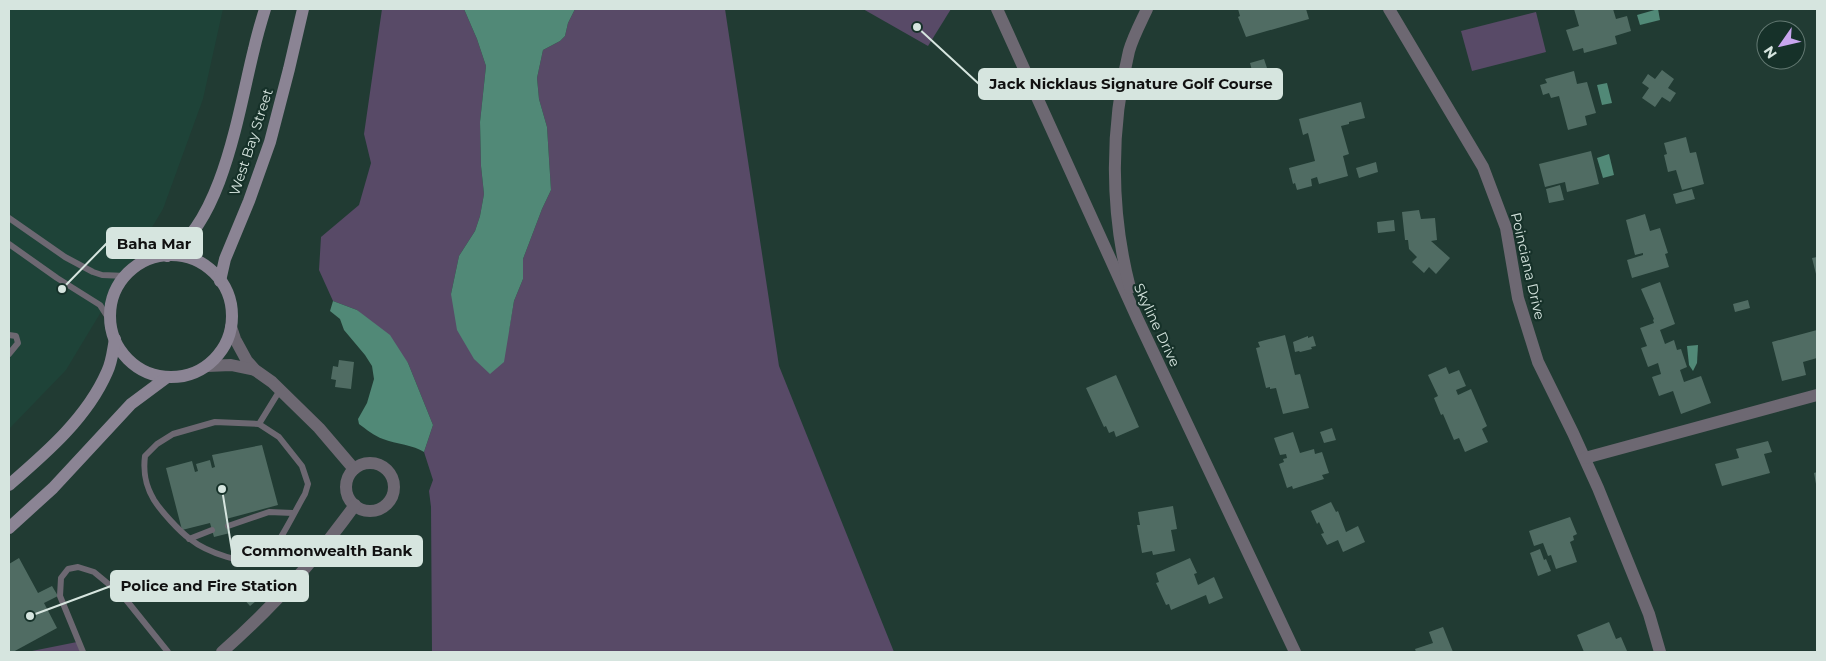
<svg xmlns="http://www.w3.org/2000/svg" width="1826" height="661" viewBox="0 0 1826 661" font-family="Montserrat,sans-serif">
<rect width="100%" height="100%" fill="#213b33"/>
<polygon fill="#1e4338" points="9,9 223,9 203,99 163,209 66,370 9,429"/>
<g fill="#584a67">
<polygon points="382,9 464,9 477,39 486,66 480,122 481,166 484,194 480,216 475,231 459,256 451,294 509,330 514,301 523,279 523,259 542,209 551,190 547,127 539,99 537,78 543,50 560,41 565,36 568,23 575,9 725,9 779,366 894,652 432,652 431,507 429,491 433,480 424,452 433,425 408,363 357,310 333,301 319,270 321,237 359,205 371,163 364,134"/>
<polygon points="863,9 951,9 928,46"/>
<polygon points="1536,12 1546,52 1472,71 1461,31"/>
<polygon points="77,642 80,652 27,652"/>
</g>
<g fill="#518977">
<polygon points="464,9 575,9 568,23 565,36 560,41 543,50 537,78 539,99 547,127 551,190 542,209 523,259 523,279 514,301 504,362 490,374 474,359 457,330 451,294 459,256 475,231 480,216 484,194 481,166 480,122 486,66 477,39"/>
<polygon points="1658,9 1660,20 1640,25 1637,15"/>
<polygon points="1607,83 1612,103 1602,105 1597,85"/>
<polygon points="1609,154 1614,175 1603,178 1597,158"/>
<path d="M 333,301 L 357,310 L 390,335 L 408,363 L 433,425 L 424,452 C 414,445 396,444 383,439 C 374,436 366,429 359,424 L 358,419 L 367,403 L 374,379 L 372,366 L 365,355 L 344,330 L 340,319 L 330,311 Z"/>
<polygon points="1698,345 1697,363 1693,371 1689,365 1687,346"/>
</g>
<g fill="#506c63">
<polygon points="1238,9 1306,9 1309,19 1246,37 1238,17 1240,16"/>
<polygon points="1574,9 1613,9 1616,19 1627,16 1631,31 1615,36 1617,44 1584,53 1583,48 1573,51 1566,30 1579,26"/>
<polygon points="1264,59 1269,74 1254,78 1250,63"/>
<polygon points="1662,70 1674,79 1668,88 1676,93 1670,102 1662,97 1655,107 1642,98 1649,88 1642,83 1648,74 1655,79"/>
<polygon points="1574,71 1577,84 1587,82 1596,113 1585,116 1587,125 1568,130 1559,96 1551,98 1549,93 1543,95 1540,85 1547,83 1545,79"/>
<polygon points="1361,102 1365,118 1349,122 1349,124 1341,126 1349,154 1343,156 1348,176 1319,184 1317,177 1311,179 1312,186 1297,190 1295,183 1293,184 1289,168 1315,161 1308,133 1303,135 1299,119"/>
<polygon points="1686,137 1690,153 1696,152 1704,184 1682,190 1676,170 1668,172 1664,155 1667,154 1664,143"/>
<polygon points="1591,151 1599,184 1567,192 1565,182 1545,187 1539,164"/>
<polygon points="1376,162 1378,172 1359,178 1356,168"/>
<polygon points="1560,185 1564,200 1549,203 1546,189"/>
<polygon points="1692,189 1695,199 1676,204 1673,194"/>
<polygon points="1419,210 1421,219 1435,218 1437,240 1431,241 1450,258 1436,274 1429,267 1424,273 1412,262 1417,257 1409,249 1408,240 1405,240 1402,212"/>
<polygon points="1645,214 1650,231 1660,228 1668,253 1665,254 1669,267 1632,278 1627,260 1643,255 1643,253 1635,255 1626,220"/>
<polygon points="1394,220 1395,231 1378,233 1377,222"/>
<polygon points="1817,257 1817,278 1812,258"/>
<polygon points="1660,282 1675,324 1660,330 1665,344 1674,340 1677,350 1681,349 1687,367 1680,370 1684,382 1701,376 1711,403 1681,414 1673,391 1659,396 1652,377 1661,374 1658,363 1648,367 1641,348 1647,346 1640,328 1654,323 1653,320 1654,319 1641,289"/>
<polygon points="1748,300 1750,308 1735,312 1733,304"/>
<polygon points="1817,330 1817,358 1803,362 1806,375 1782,381 1772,342"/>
<polygon points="1285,335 1295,375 1300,374 1309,408 1283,414 1276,388 1270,389 1270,387 1266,388 1256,348 1260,347 1258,342"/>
<polygon points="1308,336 1308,338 1313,336 1316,346 1311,347 1312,349 1300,352 1299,351 1295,352 1293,342"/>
<polygon points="339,360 354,362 351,389 335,387 336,380 331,379 333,366 338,367"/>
<polygon points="1446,367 1449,374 1459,370 1466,386 1456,390 1458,395 1471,389 1487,426 1482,429 1488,442 1465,452 1459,438 1454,440 1443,414 1441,415 1434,398 1438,396 1428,375"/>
<polygon points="1116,375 1139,427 1116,437 1114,431 1109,433 1106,426 1104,427 1086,388"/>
<polygon points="1332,428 1336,440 1324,443 1320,432"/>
<polygon points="1293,432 1300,453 1314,449 1315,454 1322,452 1329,473 1322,475 1324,479 1293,489 1292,486 1287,488 1279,464 1284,462 1283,459 1287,458 1286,454 1280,455 1274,438"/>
<polygon points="1768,441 1772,452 1764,454 1770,473 1722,486 1715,464 1739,458 1736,449"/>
<polygon points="262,445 278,505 226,519 230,533 214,537 210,523 182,530 166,468 192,461 195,472 198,471 196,464 210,460 212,468 215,467 212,455"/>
<polygon points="1817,472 1817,484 1816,484 1814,473"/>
<polygon points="1331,502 1336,512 1338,511 1346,532 1358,526 1365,542 1343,552 1338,540 1327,545 1321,534 1324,533 1319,522 1317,524 1311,511"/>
<polygon points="1173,506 1177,529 1171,530 1175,551 1153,555 1152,551 1142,553 1137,525 1140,525 1138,512"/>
<polygon points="1570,517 1577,534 1573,536 1574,540 1570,542 1577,562 1556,569 1551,555 1548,556 1543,543 1534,546 1529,531"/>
<polygon points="1540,549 1544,560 1546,559 1551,571 1538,576 1530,553"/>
<polygon points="19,558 38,593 52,586 58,596 44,603 57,628 13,652 9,652 9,564"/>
<polygon points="1190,558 1197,573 1194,574 1198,585 1214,577 1223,598 1209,604 1206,595 1171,610 1169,604 1166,605 1156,583 1159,582 1156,573"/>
<polygon points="258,582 267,592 250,606 242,597"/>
<polygon points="1609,622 1616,639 1621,637 1627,651 1584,652 1577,635"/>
<polygon points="1443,627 1453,652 1416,652 1415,649 1433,643 1429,632"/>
</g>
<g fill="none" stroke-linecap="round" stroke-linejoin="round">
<g stroke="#6d6872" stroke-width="6">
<polyline points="9,218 65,257 93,272 102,275 126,276"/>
<polyline points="9,244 57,278 100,305 111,322"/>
<polyline points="9,335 16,336 18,343 9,354"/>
<path d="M 215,422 L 259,424 L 279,437 L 302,466 L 308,484 L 305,494 C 297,507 275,553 265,558 C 247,568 205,551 190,539 C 179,531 161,511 154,500 C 145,485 143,472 145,456 L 157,444 L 173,434 Z"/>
<polyline points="259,424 280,390"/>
<polyline points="228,526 269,512 293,513"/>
<polyline points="189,539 212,530"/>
<polyline points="83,652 60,596 61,578 68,569 78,567 94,572 123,596 168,652"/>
</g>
<g stroke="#6d6872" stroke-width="12">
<polyline points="997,9 1138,320 1295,652"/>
<polyline points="1389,9 1483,167 1506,228 1518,298 1538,362 1573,433 1598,488 1649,614 1660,652"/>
<path d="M 1130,288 C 1110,211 1110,128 1129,51 C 1133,37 1141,22 1147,9"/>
<polyline points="231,327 235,339 247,361 255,370 272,382 319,428 354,469"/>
<polyline points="207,366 231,365 255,370"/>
<polyline points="1585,458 1817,395"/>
<circle cx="370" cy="487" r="24"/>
<path d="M 222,652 C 271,609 317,558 355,505"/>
</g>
<g stroke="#8b8494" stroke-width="12">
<circle cx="171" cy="316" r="61"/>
<path d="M 167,256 C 223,223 239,108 254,49 C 257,36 261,22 265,9"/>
<polyline points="220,281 225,259 249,201 270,142 289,69 303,9"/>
<path d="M 9,485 C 46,453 87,418 107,372 C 112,362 113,349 115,339"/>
<polyline points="9,528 53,488 131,404 166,378"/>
</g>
</g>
<g text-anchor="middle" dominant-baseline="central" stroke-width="4.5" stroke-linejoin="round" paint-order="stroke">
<g font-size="14" fill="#d6e5df" stroke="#163129">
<text transform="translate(251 142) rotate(-72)">West Bay Street</text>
<text transform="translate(1528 266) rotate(77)">Poinciana Drive</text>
<text transform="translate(1157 325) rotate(65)">Skyline Drive</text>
</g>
</g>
<path fill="none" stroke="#d6e5df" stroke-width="2" d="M917 27L979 84M62 289L107 243M222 489L232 551M30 616L111 586"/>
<g fill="#d6e5df" stroke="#163129" stroke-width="2">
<circle cx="917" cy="27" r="5"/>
<circle cx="62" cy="289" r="5"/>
<circle cx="222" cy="489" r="5"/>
<circle cx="30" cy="616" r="5"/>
</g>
<g fill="#d6e5df" stroke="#d6e5df" stroke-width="2">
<rect x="979" y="69" width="303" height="30" rx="5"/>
<rect x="107" y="228" width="95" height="30" rx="5"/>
<rect x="232" y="536" width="190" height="30" rx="5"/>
<rect x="111" y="571" width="197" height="30" rx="5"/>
</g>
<g font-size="15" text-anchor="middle" font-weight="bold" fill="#111">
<text x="1131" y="89">Jack Nicklaus Signature Golf Course</text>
<text x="154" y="249">Baha Mar</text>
<text x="327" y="556">Commonwealth Bank</text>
<text x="209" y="591">Police and Fire Station</text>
</g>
<rect width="1826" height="661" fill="none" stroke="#d6e5df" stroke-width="20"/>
<g transform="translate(1781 45) rotate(236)"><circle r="24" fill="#163129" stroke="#637972"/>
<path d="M0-4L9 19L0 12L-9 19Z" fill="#c8a5ee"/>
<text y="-8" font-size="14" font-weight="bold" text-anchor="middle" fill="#d6e5df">N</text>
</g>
</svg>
